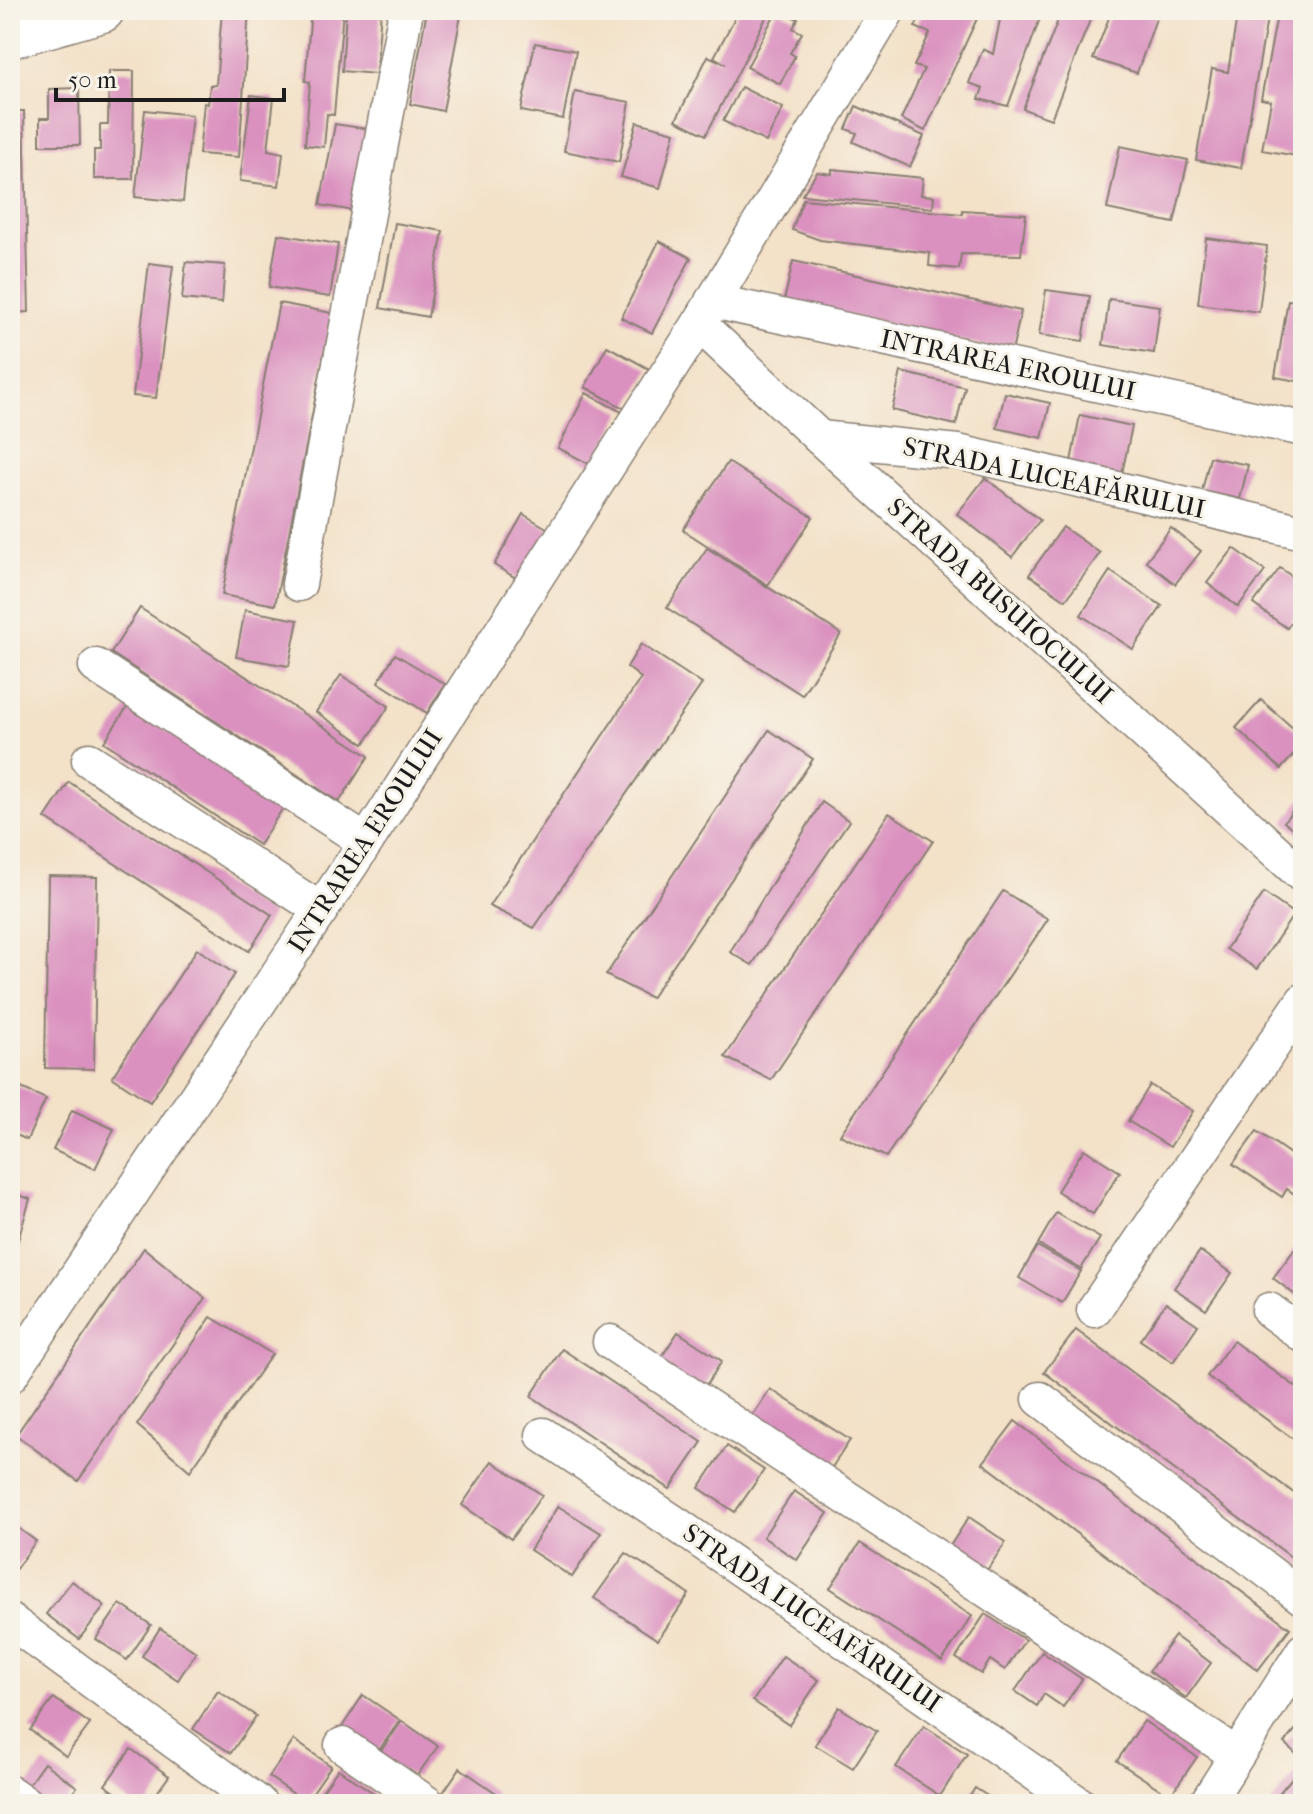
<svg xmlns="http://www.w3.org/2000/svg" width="1313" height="1814" viewBox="0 0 1313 1814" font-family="'IM FELL French Canon',serif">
<rect width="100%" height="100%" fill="#f7f3e8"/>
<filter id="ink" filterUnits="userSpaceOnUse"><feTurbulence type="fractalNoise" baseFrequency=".0125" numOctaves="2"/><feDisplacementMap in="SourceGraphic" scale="16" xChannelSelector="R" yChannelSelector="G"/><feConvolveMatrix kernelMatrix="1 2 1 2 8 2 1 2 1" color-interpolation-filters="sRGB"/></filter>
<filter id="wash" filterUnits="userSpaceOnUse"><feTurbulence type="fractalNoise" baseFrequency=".006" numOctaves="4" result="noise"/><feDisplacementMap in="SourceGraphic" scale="32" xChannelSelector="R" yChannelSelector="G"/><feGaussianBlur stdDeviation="1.8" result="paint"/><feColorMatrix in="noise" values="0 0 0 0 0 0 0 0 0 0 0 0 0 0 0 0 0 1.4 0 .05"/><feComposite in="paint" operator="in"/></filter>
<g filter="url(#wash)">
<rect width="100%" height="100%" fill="#f3e1c8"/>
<g id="blocks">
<g fill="#da91bf">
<polygon points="222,10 249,10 239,157 199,154 204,103 208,104 210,85 216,85"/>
<polygon points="311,10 343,10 334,115 327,114 324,147 305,145 310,82 305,81"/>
<polygon points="346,10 381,10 376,74 342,71"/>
<polygon points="427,10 462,10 443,111 410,104"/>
<polygon points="739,10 770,10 706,135 676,120 708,56 726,64 714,57"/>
<polygon points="777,10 798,19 793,28 802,33 790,53 795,56 780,84 747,67"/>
<polygon points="924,10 981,10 925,131 901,119 924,69 914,66 930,33 915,27"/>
<polygon points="1002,10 1043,10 1008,106 979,99 983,88 969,83 983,49 993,54"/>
<polygon points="1062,10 1094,10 1051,119 1023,109"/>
<polygon points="1112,10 1159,10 1137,73 1093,59"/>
<polygon points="1238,10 1268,13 1241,168 1196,160 1212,69 1228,72"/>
<polygon points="1278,10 1302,10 1295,49 1303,51 1303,157 1262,150 1271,101 1261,99"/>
<polygon points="535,43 576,51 563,119 521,111"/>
<polygon points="109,71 134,71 133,179 94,179 94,150 100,150 100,125 108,125"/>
<polygon points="741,87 783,108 766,142 723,121"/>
<polygon points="79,88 80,145 40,145 40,118 49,118 49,89"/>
<polygon points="575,92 630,102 619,162 564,151"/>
<polygon points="251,95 274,98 268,150 283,153 279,186 240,181"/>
<polygon points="856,106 924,136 910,167 853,142 857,133 846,129"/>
<polygon points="145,110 192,115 183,202 135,197"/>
<polygon points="10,111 24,111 29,312 10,313"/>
<polygon points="637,122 675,132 660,188 621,177"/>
<polygon points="335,124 368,129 354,211 320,205"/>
<polygon points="1120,146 1188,160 1174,223 1107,209"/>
<polygon points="832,169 923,178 921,195 934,196 933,208 802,195 817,172 832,174"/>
<polygon points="803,199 962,214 962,210 1026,214 1021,255 961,254 959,269 929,266 930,253 820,240 792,230"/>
<polygon points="395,223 443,231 428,317 380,308"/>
<polygon points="278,234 338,244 330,297 269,287"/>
<polygon points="1206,238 1267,246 1259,312 1198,304"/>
<polygon points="659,241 691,258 652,333 621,318"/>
<polygon points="793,261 1021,311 1012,352 784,301"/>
<polygon points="186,262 225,265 222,303 182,299"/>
<polygon points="149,263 173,266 156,398 133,396"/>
<polygon points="1046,290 1090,296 1083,341 1039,335"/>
<polygon points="1109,299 1160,306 1154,353 1103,345"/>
<polygon points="1288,300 1303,302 1303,382 1275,377"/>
<polygon points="279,303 332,313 275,605 222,595"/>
<polygon points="607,346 649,369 627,410 585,387"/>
<polygon points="901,372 965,387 956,425 892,410"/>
<polygon points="586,393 622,412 593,466 558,448"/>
<polygon points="1005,393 1050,403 1042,438 997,428"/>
<polygon points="1080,415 1132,426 1121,478 1070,467"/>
<polygon points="1210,457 1248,465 1240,499 1202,491"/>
<polygon points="728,462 813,517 768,585 683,530"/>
<polygon points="985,478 1040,520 1012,557 957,514"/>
<polygon points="523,514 550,530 521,581 494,565"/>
<polygon points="1063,527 1100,553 1066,600 1029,575"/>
<polygon points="1171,528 1201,551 1175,584 1146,561"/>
<polygon points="707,548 841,634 802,695 667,608"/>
<polygon points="1234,548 1265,571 1238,607 1207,583"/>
<polygon points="1280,568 1303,584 1303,605 1287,628 1253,604"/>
<polygon points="1110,571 1162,606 1133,649 1081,615"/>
<polygon points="140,608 369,756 339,802 111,653"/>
<polygon points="245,610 298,620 289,666 236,657"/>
<polygon points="641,644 702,684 534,928 489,906 641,678 627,667"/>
<polygon points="395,654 445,684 427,713 378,682"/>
<polygon points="341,675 389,706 364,744 316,712"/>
<polygon points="1261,700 1303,737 1303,744 1281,769 1236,728"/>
<polygon points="128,706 283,808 259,845 104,742"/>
<polygon points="769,730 813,759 651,998 606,975"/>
<polygon points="69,782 272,915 249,951 45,818"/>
<polygon points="1303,796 1303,836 1284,822"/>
<polygon points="822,802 849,821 752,965 730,952"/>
<polygon points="889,813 933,841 771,1080 725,1057"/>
<polygon points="48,876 97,877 94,1069 45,1068"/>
<polygon points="1003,891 1048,919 886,1157 840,1135"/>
<polygon points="1264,893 1294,914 1257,969 1226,949"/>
<polygon points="197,949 235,974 150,1102 112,1077"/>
<polygon points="10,1083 46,1099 27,1140 10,1132"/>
<polygon points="1150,1085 1193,1111 1170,1147 1128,1121"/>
<polygon points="72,1110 114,1129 95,1169 53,1150"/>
<polygon points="1257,1131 1303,1163 1303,1200 1287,1189 1282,1197 1233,1164"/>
<polygon points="1084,1149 1120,1172 1093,1214 1057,1191"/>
<polygon points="10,1192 30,1199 16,1247 10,1246"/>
<polygon points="1056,1213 1100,1238 1081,1269 1038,1244"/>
<polygon points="1303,1238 1303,1301 1273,1278"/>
<polygon points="1037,1246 1081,1271 1062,1303 1019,1278"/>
<polygon points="144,1248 205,1298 78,1481 16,1435"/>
<polygon points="1200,1251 1232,1273 1206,1310 1174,1288"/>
<polygon points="1166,1303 1198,1325 1173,1362 1140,1340"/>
<polygon points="211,1317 272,1354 190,1471 137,1425"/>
<polygon points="1076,1330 1303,1500 1303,1566 1044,1372"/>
<polygon points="678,1332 722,1361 701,1393 657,1364"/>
<polygon points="1233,1341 1303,1392 1303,1446 1207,1376"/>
<polygon points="562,1349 702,1442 670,1489 531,1396"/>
<polygon points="770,1389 850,1440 827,1475 747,1424"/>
<polygon points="1015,1421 1290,1628 1258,1670 983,1463"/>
<polygon points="727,1446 764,1470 735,1512 699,1488"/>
<polygon points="492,1461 542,1495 511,1539 462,1505"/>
<polygon points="794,1491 828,1513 797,1560 763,1537"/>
<polygon points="558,1506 601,1533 572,1577 530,1550"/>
<polygon points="969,1517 1006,1542 985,1573 948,1549"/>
<polygon points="10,1522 36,1541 10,1577"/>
<polygon points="860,1543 972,1616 942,1661 830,1588"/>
<polygon points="626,1553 689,1594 658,1640 594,1598"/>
<polygon points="72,1581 105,1606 79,1639 46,1614"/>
<polygon points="120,1604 151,1625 127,1660 96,1639"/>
<polygon points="985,1614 1025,1640 1005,1670 990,1660 981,1674 956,1658"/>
<polygon points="160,1628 196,1652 178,1680 142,1656"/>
<polygon points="1175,1636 1211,1663 1186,1698 1149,1671"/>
<polygon points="1042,1652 1082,1679 1063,1707 1044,1694 1037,1706 1015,1691"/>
<polygon points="783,1656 819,1680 789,1725 753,1701"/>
<polygon points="218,1691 256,1716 231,1753 193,1729"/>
<polygon points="363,1695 400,1720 375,1756 342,1727"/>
<polygon points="54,1698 90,1724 66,1756 30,1730"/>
<polygon points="839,1707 877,1731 853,1768 815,1745"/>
<polygon points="402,1721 438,1746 416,1777 376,1758"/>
<polygon points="1144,1721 1197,1757 1170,1796 1117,1761"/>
<polygon points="1303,1721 1303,1760 1284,1743"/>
<polygon points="924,1726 967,1754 940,1796 896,1767"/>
<polygon points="294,1740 331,1766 306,1802 269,1777"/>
<polygon points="131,1749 169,1776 149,1804 132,1804 105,1785"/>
<polygon points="44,1763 77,1787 64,1804 40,1804 23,1792"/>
<polygon points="460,1768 496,1793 488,1804 456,1804 442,1794"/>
<polygon points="338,1769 375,1794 368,1804 313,1804"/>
<polygon points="1296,1773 1303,1779 1303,1804 1270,1804"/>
<polygon points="975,1788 1000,1804 965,1804"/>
</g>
</g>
</g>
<g filter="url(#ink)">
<use href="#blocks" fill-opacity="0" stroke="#887e72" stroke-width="2"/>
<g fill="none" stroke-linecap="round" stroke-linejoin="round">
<defs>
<g id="minor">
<polyline points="712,301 1303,429"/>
<polyline points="699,324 820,438 1303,876"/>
<polyline points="820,438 958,452 1303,532"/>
<polyline points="299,584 406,10"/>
<polyline points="96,666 366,842"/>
<polyline points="89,760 321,910"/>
<polyline points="1094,1310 1303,1001"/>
<polyline points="1269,1310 1303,1335"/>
<polyline points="610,1342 1237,1755"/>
<polyline points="10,1376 370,836 699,324 888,10"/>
<polyline points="1040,1399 1303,1598"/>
<polyline points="543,1435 679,1526 1079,1804"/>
<polyline points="10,1621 260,1804"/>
<polyline points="342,1745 428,1804"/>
<polyline points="10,1793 26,1804"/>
<polyline points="1206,1804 1303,1651"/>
</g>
<polyline id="major" points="10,36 102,10"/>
</defs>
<use href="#minor" stroke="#887e72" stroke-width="37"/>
<use href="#major" stroke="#887e72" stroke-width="47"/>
<use href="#minor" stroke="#fff" stroke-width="34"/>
<use href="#major" stroke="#fff" stroke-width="44"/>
</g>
</g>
<g text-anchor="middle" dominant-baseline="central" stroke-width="6" stroke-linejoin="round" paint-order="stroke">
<g font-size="26" fill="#1c1c1c" stroke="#f7f3e8">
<text transform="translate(1008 365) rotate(12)">INTRAREA EROULUI</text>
<text transform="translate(1054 478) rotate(12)">STRADA LUCEAFĂRULUI</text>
<text transform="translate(1000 601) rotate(42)">STRADA BUSUIOCULUI</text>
<text transform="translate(365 841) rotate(-57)">INTRAREA EROULUI</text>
<text transform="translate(812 1618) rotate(35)">STRADA LUCEAFĂRULUI</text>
</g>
</g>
<rect width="1313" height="1814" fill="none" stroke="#f7f3e8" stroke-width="40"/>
<path d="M56 88v12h228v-12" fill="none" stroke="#1c1c1c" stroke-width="4"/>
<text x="68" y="88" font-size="24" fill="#1c1c1c" stroke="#f7f3e8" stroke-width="6" paint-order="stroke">50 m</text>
</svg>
